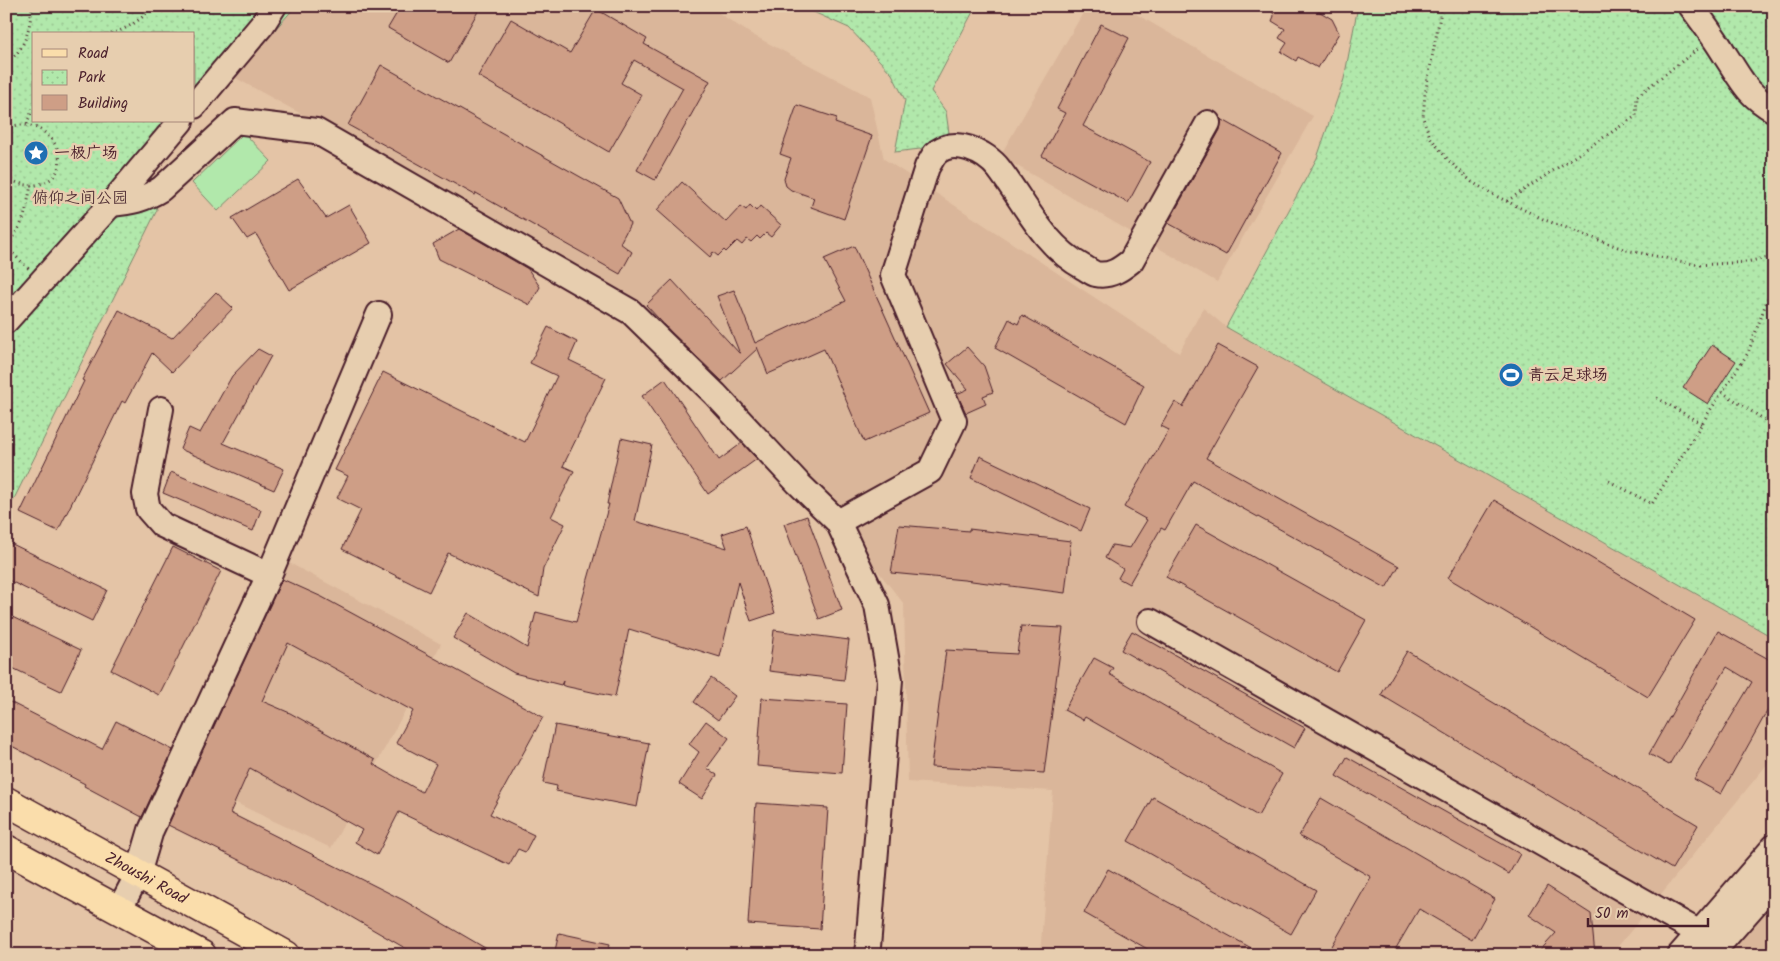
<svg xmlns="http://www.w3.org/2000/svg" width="1780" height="961" viewBox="0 0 1780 961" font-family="Kalam,'LXGW WenKai TC',sans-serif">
<defs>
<pattern id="park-dots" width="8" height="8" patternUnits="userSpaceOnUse" patternTransform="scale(1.25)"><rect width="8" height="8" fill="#b1e8ab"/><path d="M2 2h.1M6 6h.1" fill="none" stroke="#9ac793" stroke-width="1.8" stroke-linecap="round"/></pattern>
</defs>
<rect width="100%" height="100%" fill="#e4c4a6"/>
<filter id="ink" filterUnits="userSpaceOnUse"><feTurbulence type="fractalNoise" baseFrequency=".02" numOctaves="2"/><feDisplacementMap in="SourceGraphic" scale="10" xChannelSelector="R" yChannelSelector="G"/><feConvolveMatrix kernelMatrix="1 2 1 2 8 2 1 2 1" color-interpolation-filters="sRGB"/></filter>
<g filter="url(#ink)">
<g fill="#dab69a">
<polygon points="296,6 708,6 751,34 870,97 884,159 1179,353 1203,308 1226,327 1774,638 1774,756 1611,955 1040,955 1053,791 908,782 904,604 816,493 627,293 234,77"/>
<polygon points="1087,6 1122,6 1313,116 1217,282 1000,156"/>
<polygon points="280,558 441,644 331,848 181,777"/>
<polygon points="1774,882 1774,955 1710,955"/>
</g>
<polygon fill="#b1e8ab" stroke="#7e846b" points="244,133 271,161 218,211 192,183"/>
<g fill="url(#park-dots)" stroke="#7e846b" fill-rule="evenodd">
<path d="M 6,6 L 296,6 L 150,170 L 157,210 L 6,515 ZM 34,34 L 194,34 L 194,121 L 34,121 Z"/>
<polygon points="800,6 976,6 931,91 946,112 949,133 920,149 895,152 905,100 892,74 849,28"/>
<polygon points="1358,6 1774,6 1774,638 1226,327 1317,158 1344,79"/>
</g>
<g fill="#ce9e86" stroke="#4a1f2b" fill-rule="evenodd">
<polygon points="401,6 481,6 449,63 388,28"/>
<polygon points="1271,6 1310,6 1332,19 1339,33 1318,68 1298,57 1296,61 1281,52 1287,43 1279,38 1285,29 1272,21 1274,16"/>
<polygon points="596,9 647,39 644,44 710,81 655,180 637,170 683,88 634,60 621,83 642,95 609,152 478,76 511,19 570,53"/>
<polygon points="1101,24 1129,38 1083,126 1150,162 1128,203 1042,156 1065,113 1057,109"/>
<polygon points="381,65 618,198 630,224 620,243 632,252 620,274 476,193 475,195 348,125"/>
<polygon points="797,105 837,118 835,123 872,136 844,219 811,207 814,198 791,190 786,186 784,179 791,158 780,154"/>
<polygon points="1221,119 1282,153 1226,255 1168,223 1220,130"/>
<polygon points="298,179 326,218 349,205 371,243 289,290 256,234 247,239 232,218"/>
<polygon points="682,182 726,222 741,206 746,210 750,205 756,211 760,206 781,225 771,237 766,233 760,239 757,236 751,242 747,239 742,245 737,241 726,252 724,250 718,256 713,252 710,257 657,210"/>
<polygon points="459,229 528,269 540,287 530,305 439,259 433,244"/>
<polygon points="854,246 929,413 864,442 824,349 768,374 757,347 757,349 722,381 671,332 646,305 672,280 740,354 717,296 734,290 755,343 846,301 824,259"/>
<polygon points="216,292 233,308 172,372 152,353 125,403 122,401 58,531 20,513 84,381 82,380 119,310 172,338"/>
<polygon points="1022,315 1144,385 1126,423 995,348 1009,319 1018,324"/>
<polygon points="548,327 577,342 569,360 606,378 563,466 574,471 551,517 565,524 543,569 539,597 448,553 429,592 342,549 361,510 337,498 348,476 335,470 383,372 525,442 557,376 530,363"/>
<polygon points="1218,345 1258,367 1206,458 1399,566 1386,588 1193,481 1165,530 1161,528 1129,584 1118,578 1123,569 1105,558 1112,545 1130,548 1147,520 1124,507 1169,430 1161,426 1175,402 1183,407"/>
<polygon points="1712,345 1736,361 1708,404 1683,388"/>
<polygon points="967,347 984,366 993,392 983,396 986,404 966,413 957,394 968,389 947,364"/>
<polygon points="258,349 271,356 223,443 284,469 274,490 180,449 189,428 200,433 232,376"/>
<polygon points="665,379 719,460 742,443 757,459 708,494 642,396"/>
<polygon points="621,438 652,445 635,521 727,548 722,534 746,526 775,613 751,621 738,582 720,657 629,629 615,697 564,686 562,685 563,681 561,685 514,673 453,638 468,613 527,648 536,612 576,622 609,504 607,504"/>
<polygon points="980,456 1090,509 1081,531 971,478"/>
<polygon points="171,472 261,510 253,531 163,493"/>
<polygon points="1494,500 1695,620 1648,697 1448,578"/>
<polygon points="807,516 842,610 819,619 784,524"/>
<polygon points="899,525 969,531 969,529 1071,541 1065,593 964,580 891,573"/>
<polygon points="1196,525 1366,620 1337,672 1166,577"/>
<polygon points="6,541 107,590 92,621 6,579"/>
<polygon points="173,547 221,571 159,695 111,670"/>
<path d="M 282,579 L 322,597 L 543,717 L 490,814 L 534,835 L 525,852 L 518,849 L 509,865 L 399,812 L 377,855 L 355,842 L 362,830 L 250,768 L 230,813 L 403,900 L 497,955 L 417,955 L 334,907 L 168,825 ZM 288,643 L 413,711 L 396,743 L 436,764 L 422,792 L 373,764 L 375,760 L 290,713 L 262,701 Z"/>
<polygon points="6,614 81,650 61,691 6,665"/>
<polygon points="1021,626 1063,628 1044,773 931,767 946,650 1017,654"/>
<polygon points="774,630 849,640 844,680 769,671"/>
<polygon points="1132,631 1305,728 1294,748 1121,650"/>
<polygon points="1718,631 1774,662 1774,699 1721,794 1694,779 1752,682 1727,667 1669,765 1649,754"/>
<polygon points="1407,651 1698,825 1672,869 1381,695"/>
<polygon points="1094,658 1113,668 1109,674 1282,774 1258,816 1085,717 1083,720 1064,710"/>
<polygon points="711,678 735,696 718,720 694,702"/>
<polygon points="762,698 847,704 842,773 757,766"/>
<polygon points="6,700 102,749 116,721 173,750 142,817 84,786 85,784 6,743"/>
<polygon points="706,721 729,738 707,768 717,775 702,799 679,784 699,752 689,744"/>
<polygon points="555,725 649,743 637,807 556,791 557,786 543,783"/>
<polygon points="1347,757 1520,854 1509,874 1336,776"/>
<polygon points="1153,797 1316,890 1291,934 1128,841"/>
<polygon points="1321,798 1495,899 1472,940 1419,909 1392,955 1327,955 1371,877 1299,836"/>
<polygon points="756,803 828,808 820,929 748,924"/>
<polygon points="1108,869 1264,955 1158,955 1084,913"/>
<polygon points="1547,886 1591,914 1595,955 1536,955 1556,933 1529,915"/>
<polygon points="559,933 610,944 607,955 554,955"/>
</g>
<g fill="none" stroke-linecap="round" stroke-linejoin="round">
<defs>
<g id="minor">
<path d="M 1691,6 C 1703,22 1715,38 1725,55 C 1741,79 1747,95 1774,110"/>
<polyline points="194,106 262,25 274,6"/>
<path d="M 111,204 C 131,202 143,200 161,189 L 235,121 L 316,131 L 631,312 L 715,394 L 798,483 L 838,522 L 877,605 L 890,680 L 868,947 L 866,955"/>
<polyline points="6,321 111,204 181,121"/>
<polyline points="161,409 145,494 148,509 162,525 269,575"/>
<path d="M 838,522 L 930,471 L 954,421 L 893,275 L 927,167 C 930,163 932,158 935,154 C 953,136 986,152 999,169 C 1025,203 1043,245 1083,267 C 1087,269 1092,273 1096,274 C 1110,277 1121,269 1131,261 L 1208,123"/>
<polyline points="1150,621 1719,944"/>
<polyline points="119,910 138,874 151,830 269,575 379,314"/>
<polyline points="1680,955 1774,847"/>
<polyline points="1710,955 1774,882"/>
</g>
<g id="major">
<path id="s1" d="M 6,801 L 286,955"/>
<polyline points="6,849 202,955"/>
</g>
</defs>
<use href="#minor" stroke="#4a1f2b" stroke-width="28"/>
<use href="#major" stroke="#4a1f2b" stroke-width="31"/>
<g stroke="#4a1f2b" stroke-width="3" stroke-dasharray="1 4" stroke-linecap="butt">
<polyline points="1442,6 1425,94 1423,118 1430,137 1448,160 1472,182 1494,195 1545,220 1626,250 1699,265 1746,262 1774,256"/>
<path d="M 111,34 C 126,29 143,20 152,6"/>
<path d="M 6,62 C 26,51 30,27 32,6"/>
<polyline points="27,124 34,105"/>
<path d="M 6,128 C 54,110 83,178 35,185 C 25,186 14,183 6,176"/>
<polyline points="1507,201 1636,116 1637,96 1699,48"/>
<path d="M 6,244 C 25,226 26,210 31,185"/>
<polyline points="6,247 29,269"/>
<polyline points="1722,392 1774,426"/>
<polyline points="1657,398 1702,424"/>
<polyline points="1609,481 1652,504 1711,409 1748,353 1774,281"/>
</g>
<use href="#minor" stroke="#e7ceaf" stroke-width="24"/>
<use href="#major" stroke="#faddab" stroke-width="28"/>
</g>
</g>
<defs>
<symbol id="sight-disc" viewBox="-11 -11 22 22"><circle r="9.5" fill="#1f6fb2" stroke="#e7ceaf"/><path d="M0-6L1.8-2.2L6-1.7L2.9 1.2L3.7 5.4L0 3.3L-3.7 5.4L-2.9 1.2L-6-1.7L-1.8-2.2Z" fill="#fff"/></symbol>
<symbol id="stadium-disc" viewBox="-11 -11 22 22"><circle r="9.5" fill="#1f6fb2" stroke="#e7ceaf"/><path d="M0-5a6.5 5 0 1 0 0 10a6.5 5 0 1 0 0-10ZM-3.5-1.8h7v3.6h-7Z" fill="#fff"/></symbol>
</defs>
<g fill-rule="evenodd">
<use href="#sight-disc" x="22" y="139" width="28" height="28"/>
<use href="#stadium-disc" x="1497" y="361" width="28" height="28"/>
</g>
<g text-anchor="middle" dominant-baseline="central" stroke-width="5" stroke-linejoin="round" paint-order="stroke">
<g font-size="16" fill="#4a1f2b" stroke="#e7ceaf" text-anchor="start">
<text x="54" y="153">一极广场</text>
<text x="1528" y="375">青云足球场</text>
</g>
<g font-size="16" fill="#543338" stroke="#e7ceaf">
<text x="80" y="198">俯仰之间公园</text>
</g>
<g font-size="16" fill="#4a1f2b" stroke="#e7ceaf">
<text stroke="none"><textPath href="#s1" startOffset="160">Zhoushi Road</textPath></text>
</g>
</g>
<rect width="1780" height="961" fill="none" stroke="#e7ceaf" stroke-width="25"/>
<rect x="12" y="12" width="1755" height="936" fill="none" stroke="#4a1f2b" stroke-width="2" filter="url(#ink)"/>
<rect x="32" y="32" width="162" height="90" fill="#e7ceaf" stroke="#a8887a"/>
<rect x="42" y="49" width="25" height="8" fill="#faddab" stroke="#a8887a"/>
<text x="78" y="58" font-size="15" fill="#4a1f2b">Road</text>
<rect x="42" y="70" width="25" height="15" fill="url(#park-dots)" stroke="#a8887a"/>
<text x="78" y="82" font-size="15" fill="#4a1f2b">Park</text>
<rect x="42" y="95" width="25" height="15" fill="#ce9e86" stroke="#a8887a"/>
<text x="78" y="108" font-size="15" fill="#4a1f2b">Building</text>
<path d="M1588 918v8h120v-8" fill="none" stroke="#4a1f2b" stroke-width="2.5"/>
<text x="1595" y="918" font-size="15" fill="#4a1f2b" stroke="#e7ceaf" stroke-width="4" paint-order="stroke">50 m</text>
</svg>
